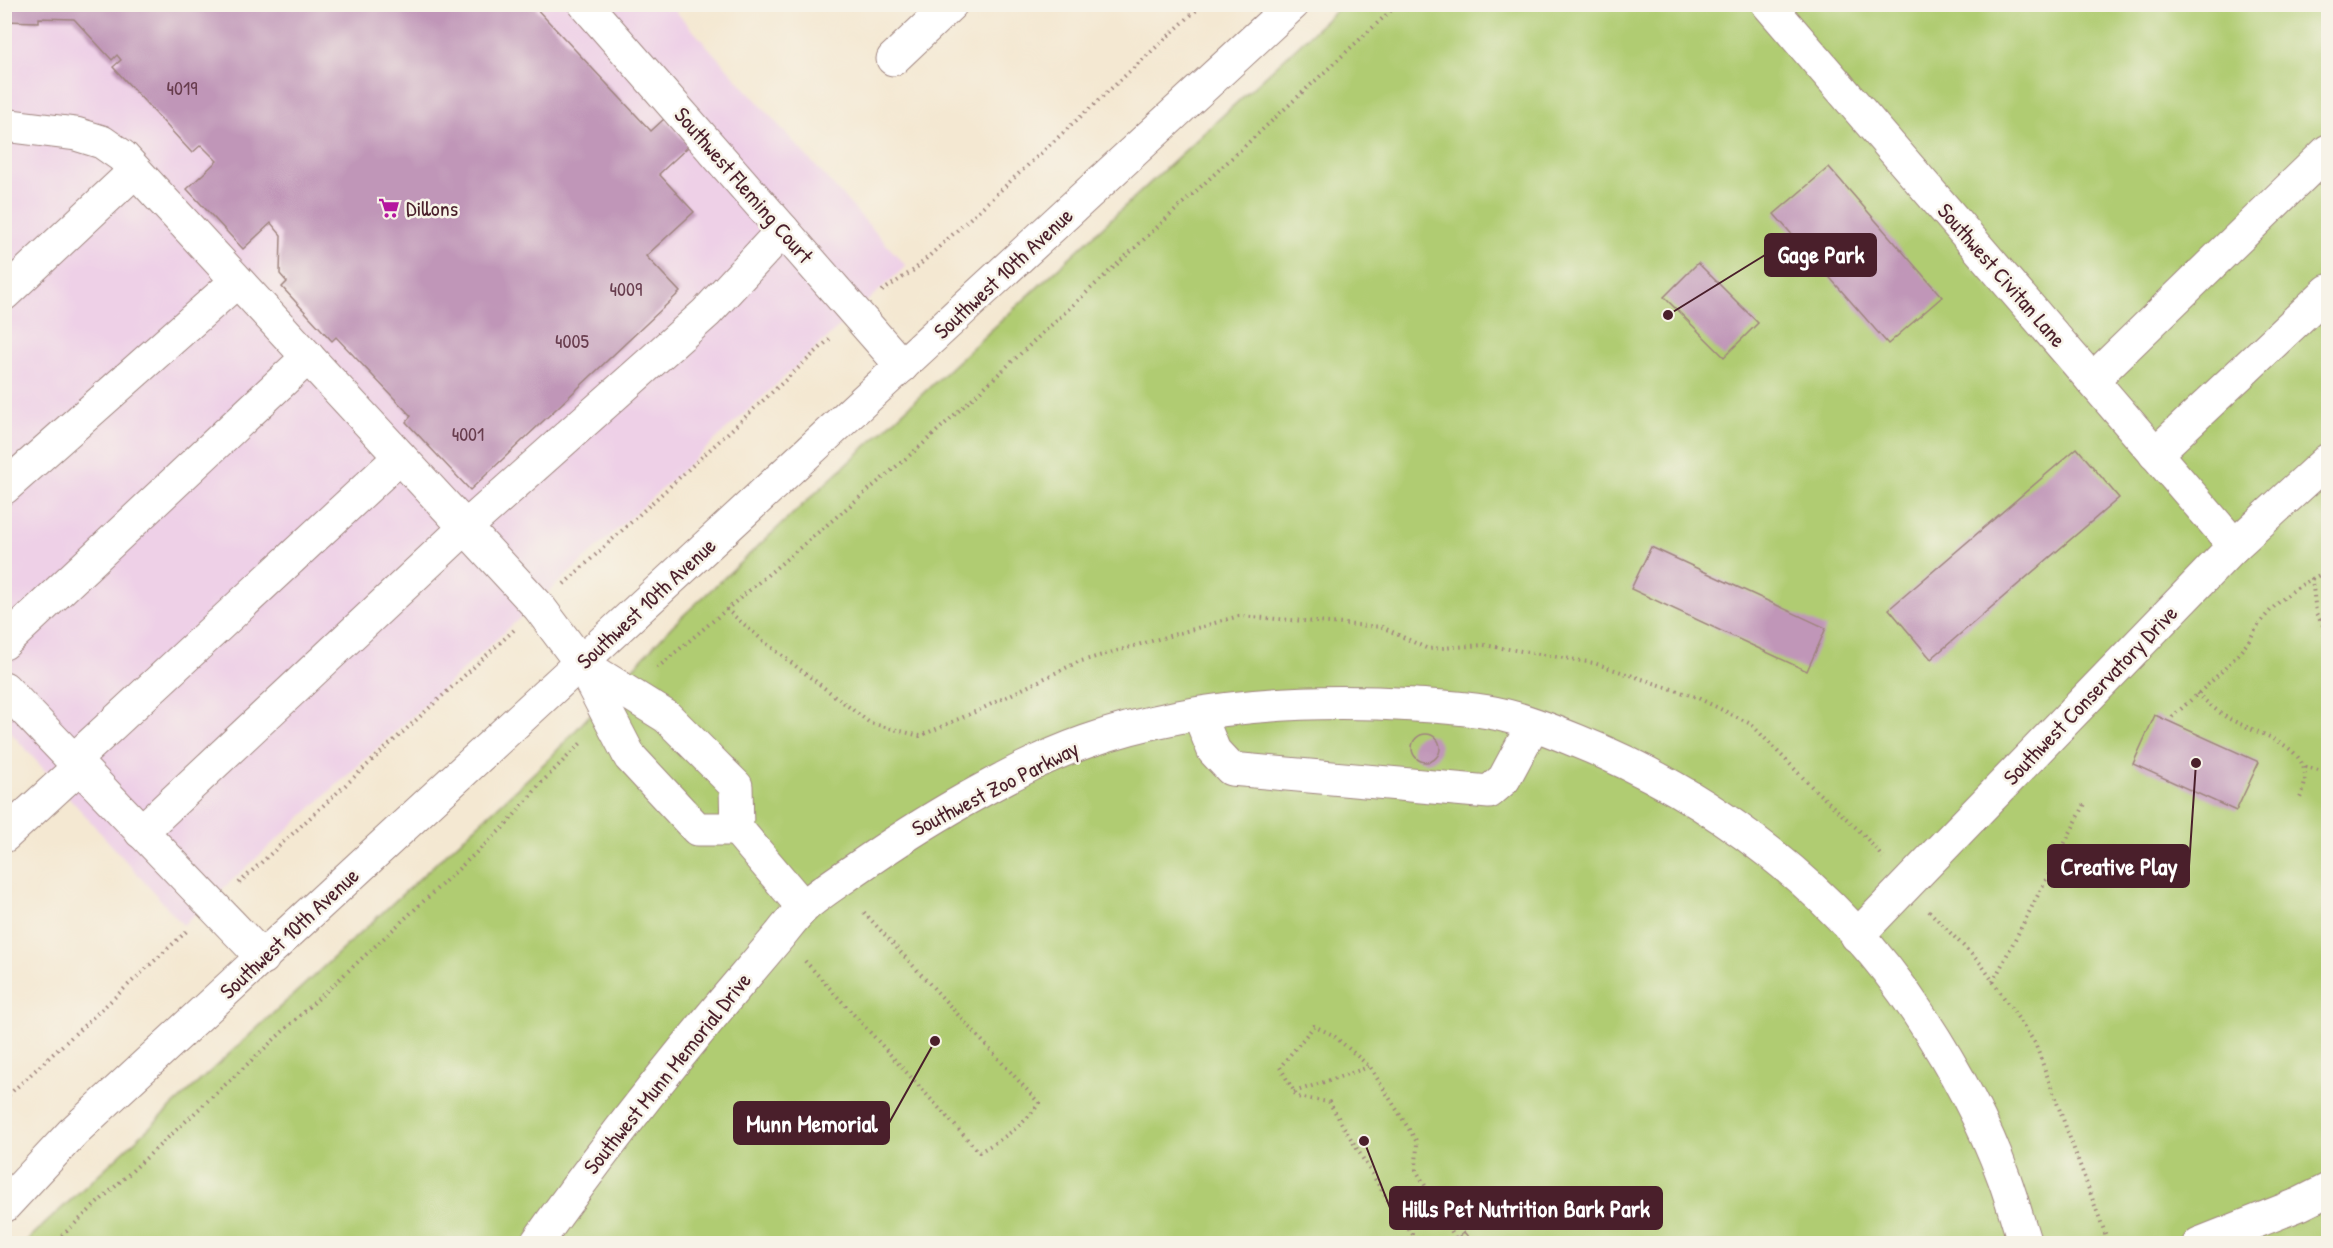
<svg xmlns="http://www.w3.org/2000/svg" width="2333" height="1248" viewBox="0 0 2333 1248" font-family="'Patrick Hand',sans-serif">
<rect width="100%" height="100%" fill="#f7f3e8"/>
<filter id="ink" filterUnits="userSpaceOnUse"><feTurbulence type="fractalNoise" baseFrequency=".0167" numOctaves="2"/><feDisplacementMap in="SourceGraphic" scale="12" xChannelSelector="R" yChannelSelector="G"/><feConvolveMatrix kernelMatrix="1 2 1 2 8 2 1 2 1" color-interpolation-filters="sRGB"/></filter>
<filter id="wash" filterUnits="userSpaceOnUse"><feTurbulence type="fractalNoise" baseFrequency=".008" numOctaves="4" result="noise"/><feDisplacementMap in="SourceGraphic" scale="24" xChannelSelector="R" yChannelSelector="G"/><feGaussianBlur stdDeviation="1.35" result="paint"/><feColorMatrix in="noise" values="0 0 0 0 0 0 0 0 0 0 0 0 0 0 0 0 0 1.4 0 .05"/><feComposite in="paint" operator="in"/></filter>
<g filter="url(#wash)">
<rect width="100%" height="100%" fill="#f4e8d2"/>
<polygon fill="#eed0e7" points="4,5 670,5 906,266 183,925 5,726"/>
<polygon fill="#b0cc72" stroke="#7d764e" stroke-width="1.5" points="1342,5 2328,5 2328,1243 23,1244 550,758 673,625"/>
<g id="blocks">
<g fill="#c096b8">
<polygon points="4,4 532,4 651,131 664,119 689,146 659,174 694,212 646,256 680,292 470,490 406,422 411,416 336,337 332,341 282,287 287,282 280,274 281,235 271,223 243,249 187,189 217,161 201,145 192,153 113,67 121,60 117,55 112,60 74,19 39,18 39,22 4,21"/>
<polygon points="1829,167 1942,297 1888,344 1774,214"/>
<polygon points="1698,263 1758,323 1724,357 1664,297"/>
<polygon points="2077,448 2119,498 1931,659 1889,609"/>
<polygon points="1651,547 1826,628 1807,671 1631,589"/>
<polygon points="2155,715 2259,762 2236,811 2133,764"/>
<circle cx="1426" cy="748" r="14"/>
<polygon points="1464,1232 1474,1244 1450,1244 1456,1239"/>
</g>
</g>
</g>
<g filter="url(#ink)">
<use href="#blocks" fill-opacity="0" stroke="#9f847e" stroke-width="1.5"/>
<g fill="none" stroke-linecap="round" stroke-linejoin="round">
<defs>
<g id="minor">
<polyline points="585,4 902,366"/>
<polyline points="1768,4 2228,538 2232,548"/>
<polyline points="893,59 951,4"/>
<polyline points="4,125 76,134 102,142 122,156 539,607 581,663 630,757 697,829 737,829"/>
<polyline points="4,294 135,171"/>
<polyline points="2092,380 2328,151"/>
<polyline points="2155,454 2328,291"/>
<polyline points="4,488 237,281"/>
<polyline points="4,643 308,357"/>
<polyline points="582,664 667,717 736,786 737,829 803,907"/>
<polyline points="4,688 263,958"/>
<polyline points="1199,714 1214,751 1231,769 1489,792 1504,779 1533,725"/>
<polyline points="73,761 400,457"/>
<polyline points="141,832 465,528 706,313 783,230"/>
<polyline points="4,836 79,767"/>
<polyline points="1857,936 2232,548 2328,460"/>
<path d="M 536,1244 C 597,1158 661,1076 729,995 C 746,975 763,955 780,935 C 788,925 796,914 806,905 C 820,893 837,882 853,871 C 889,846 924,823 961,802 C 1000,780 1042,757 1085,742 C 1189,705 1305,698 1415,705 C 1444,707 1474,708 1503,715 C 1528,721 1553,731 1577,741 C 1712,795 1838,891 1918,1013 C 1952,1064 1983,1120 2004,1178 C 2012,1200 2018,1222 2025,1244"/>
<polyline points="2199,1244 2300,1204 2328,1190"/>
</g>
<polyline id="major" points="4,1206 73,1132 1293,4"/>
</defs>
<use href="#minor" stroke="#9f847e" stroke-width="35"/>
<use href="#major" stroke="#9f847e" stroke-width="35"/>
<g stroke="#9f847e" stroke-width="4" stroke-dasharray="1.5 4.5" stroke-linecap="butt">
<polyline points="882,291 914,270 1203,4"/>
<polyline points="2312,578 2316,613 2328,634"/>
<polyline points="564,584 832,337"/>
<polyline points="726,609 767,644 870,723 920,736 977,711 1078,662 1239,616 1382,627 1428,649 1484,645 1594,663 1696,697 1751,724 1813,788 1863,834 1883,858"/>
<polyline points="657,668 923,444 1398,4"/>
<path d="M 2197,693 C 2206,702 2216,710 2226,717 C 2257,735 2324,746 2300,798"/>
<path d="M 2172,717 C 2197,694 2224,672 2245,646 C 2251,639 2254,630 2260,623 C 2278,599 2301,583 2328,571"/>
<polyline points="2305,767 2328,772"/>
<polyline points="239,883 514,630"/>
<polyline points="1929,911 1981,964 2035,1043 2109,1244"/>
<path d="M 805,961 L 979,1152 C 1002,1139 1024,1126 1039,1103 L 861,909"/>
<polyline points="1993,982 2085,804"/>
<polyline points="1294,1092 1369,1067"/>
<polyline points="4,1099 188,930"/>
<polyline points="53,1244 506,825 541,783 583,741"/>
<polyline points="1420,1244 1390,1204 1329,1102 1297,1097 1280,1067 1314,1026 1333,1035 1370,1067 1417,1142 1416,1170 1456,1239"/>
</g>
<use href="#minor" stroke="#fff" stroke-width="33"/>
<use href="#major" stroke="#fff" stroke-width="33"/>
</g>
</g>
<defs>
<symbol id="supermarket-bare" viewBox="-9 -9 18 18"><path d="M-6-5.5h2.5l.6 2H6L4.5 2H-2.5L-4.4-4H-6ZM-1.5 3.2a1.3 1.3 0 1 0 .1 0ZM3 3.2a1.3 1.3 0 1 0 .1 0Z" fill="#b5179e" stroke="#f7f3e8" stroke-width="2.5" paint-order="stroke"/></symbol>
</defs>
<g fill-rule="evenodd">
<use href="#supermarket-bare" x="374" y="193" width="30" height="30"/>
</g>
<g text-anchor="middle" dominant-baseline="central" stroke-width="5" stroke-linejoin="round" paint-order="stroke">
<g font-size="20" fill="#683d4e">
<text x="182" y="87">4019</text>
<text x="626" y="288">4009</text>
<text x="572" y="340">4005</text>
<text x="468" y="433">4001</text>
</g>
<g font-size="22" fill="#4a1f2b" stroke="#f7f3e8">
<text transform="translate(744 185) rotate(49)">Southwest Fleming Court</text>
<text transform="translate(1003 273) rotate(-43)">Southwest 10th Avenue</text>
<text transform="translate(2002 275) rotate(49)">Southwest Civitan Lane</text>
<text transform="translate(646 603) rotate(-43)">Southwest 10th Avenue</text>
<text transform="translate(2090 695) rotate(-46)">Southwest Conservatory Drive</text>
<text transform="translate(995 788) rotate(-27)">Southwest Zoo Parkway</text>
<text transform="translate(289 933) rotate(-43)">Southwest 10th Avenue</text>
<text transform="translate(667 1073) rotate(-51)">Southwest Munn Memorial Drive</text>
</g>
<g font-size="22" fill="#4a1f2b" stroke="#f7f3e8" text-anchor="start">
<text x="406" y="208">Dillons</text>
</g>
</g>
<path fill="none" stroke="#4a1f2b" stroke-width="2" d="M1668 315L1765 255M2196 763L2189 866M935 1041L889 1123M1364 1141L1390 1208"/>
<g fill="#4a1f2b" stroke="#f7f3e8" stroke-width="2">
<circle cx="1668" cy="315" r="6"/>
<circle cx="2196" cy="763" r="6"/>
<circle cx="935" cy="1041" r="6"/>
<circle cx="1364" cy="1141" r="6"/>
</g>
<g fill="#4a1f2b" stroke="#4a1f2b" stroke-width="2">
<rect x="1765" y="234" width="111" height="42" rx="6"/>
<rect x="2048" y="845" width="141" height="42" rx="6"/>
<rect x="734" y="1102" width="155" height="42" rx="6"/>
<rect x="1390" y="1187" width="272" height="42" rx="6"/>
</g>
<g font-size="24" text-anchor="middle" font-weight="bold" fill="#fff">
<text x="1821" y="263">Gage Park</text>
<text x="2119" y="875">Creative Play</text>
<text x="812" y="1132">Munn Memorial</text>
<text x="1526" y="1217">Hills Pet Nutrition Bark Park</text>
</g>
<rect width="2333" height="1248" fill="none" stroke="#f7f3e8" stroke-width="24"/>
</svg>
